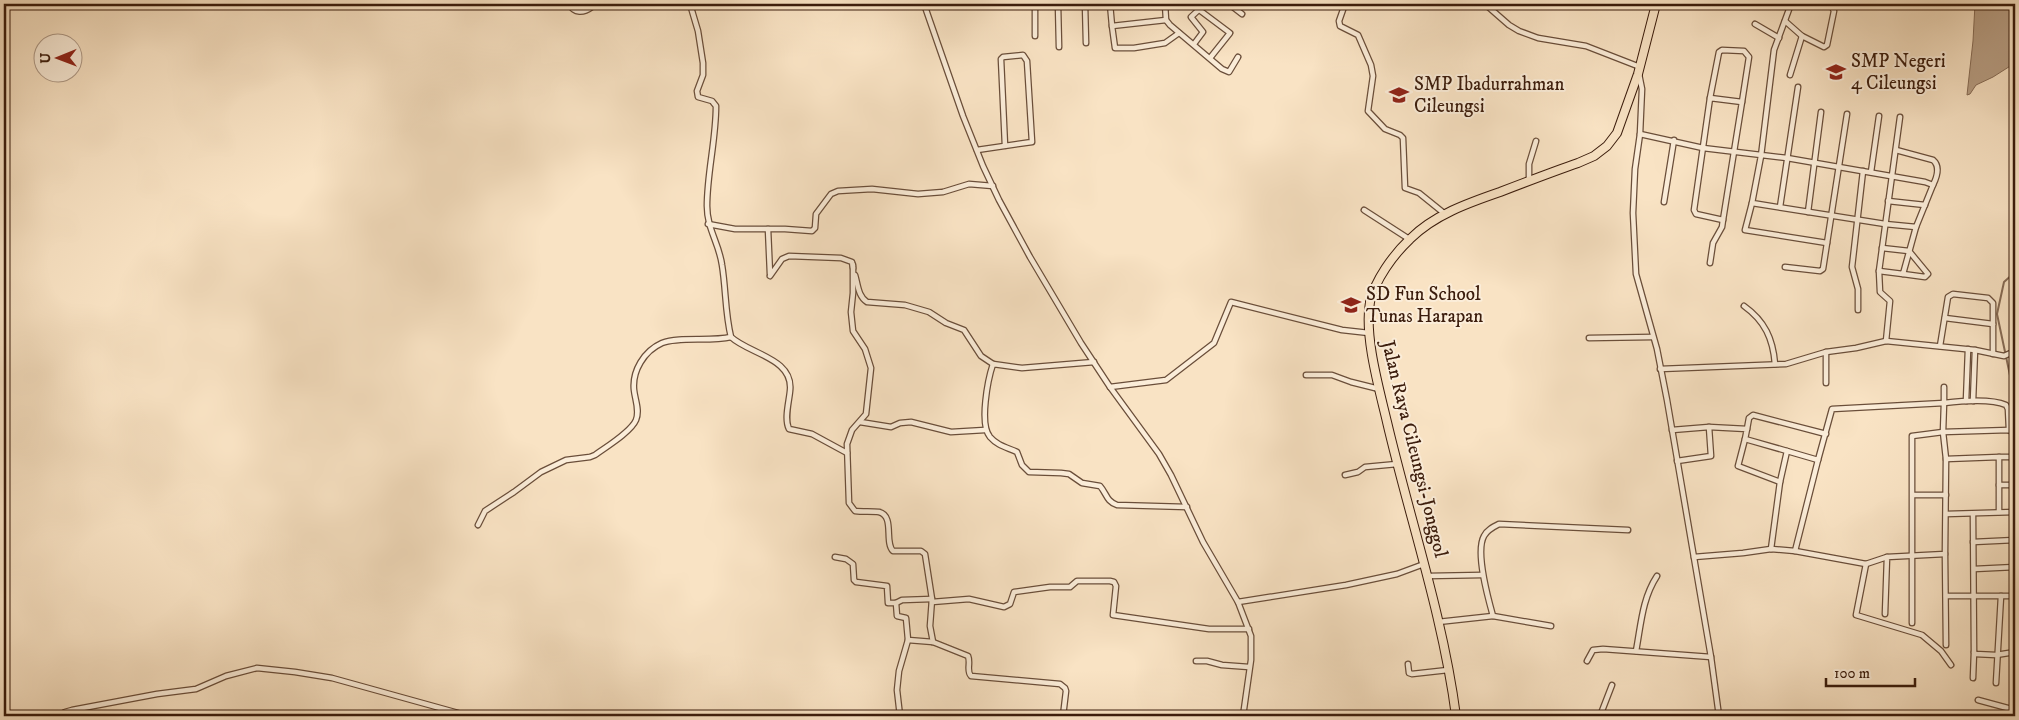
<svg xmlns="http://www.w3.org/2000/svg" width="2019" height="720" viewBox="0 0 2019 720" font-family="'IM FELL DW Pica',serif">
<rect width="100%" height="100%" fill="#f9e3c4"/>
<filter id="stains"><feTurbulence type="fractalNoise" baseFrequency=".004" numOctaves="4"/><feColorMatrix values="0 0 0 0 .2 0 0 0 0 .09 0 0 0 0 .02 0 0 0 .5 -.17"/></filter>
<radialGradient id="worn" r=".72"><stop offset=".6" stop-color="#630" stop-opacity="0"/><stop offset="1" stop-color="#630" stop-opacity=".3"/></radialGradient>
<polygon fill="#b89f85" stroke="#866b55" points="1975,4 2015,4 2015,63 1993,77 1976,85 1970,94 1967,95 1973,41"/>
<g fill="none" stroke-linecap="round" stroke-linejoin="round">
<g stroke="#866b55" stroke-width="2">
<polyline points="2015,201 2015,221"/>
<polyline points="2015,267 2014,273 2004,282 1997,314 2015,399"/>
</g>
<defs>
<g id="minor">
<path d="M 569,4 C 574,14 584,13 592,7 L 592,4"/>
<path d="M 690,4 L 698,31 L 703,63 L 703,75 L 697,91 L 698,97 L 712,101 L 716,106 C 716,140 707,173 707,206 C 707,229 719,243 722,265 C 726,289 725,313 731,337 C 749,354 794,358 790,391 C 789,402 784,419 789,429 L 812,434 L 847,453"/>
<polyline points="924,4 963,116 983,166 999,200 1030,257 1081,343 1110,387 1159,454 1171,475 1203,542 1238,602 1251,636 1251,660 1243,716"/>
<polyline points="1035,4 1035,36"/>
<polyline points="1058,4 1059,47"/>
<polyline points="1085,4 1086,43"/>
<polyline points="1110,4 1112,26"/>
<polyline points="1165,4 1166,20 1170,25 1222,69 1229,72 1238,57"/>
<polyline points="1229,4 1242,14"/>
<polyline points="1345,4 1339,21 1340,26 1358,35 1371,65 1373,76 1368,111 1385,129 1400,135 1403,138 1405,188 1419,193 1445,214"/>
<polyline points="1485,4 1509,25 1519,31 1538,38 1586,46 1640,67"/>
<polyline points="1702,4 1705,5"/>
<polyline points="1198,9 1230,33 1210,58"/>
<polyline points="1166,20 1112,26 1115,48 1134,48 1165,43 1179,33"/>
<polyline points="1785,21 1802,36"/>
<polyline points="1755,24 1779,38"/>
<polyline points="1194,44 1203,32 1191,17 1205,4"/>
<polyline points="1639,74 1642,89 1640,134 1635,169 1633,213 1636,274 1657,349 1667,400 1711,657 1719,716"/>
<polyline points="1790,75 1802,36 1824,47 1827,45 1834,11 1832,7 1826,4"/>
<polygon points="1710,98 1742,102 1723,220 1696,214 1694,210"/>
<polyline points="1710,98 1719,52 1722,50 1744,51 1749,57 1742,102"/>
<polyline points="1640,134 1703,148 1787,158 1925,182 1933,185 1916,227 1885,224 1752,203 1761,156 1774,50 1791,4"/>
<polyline points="977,150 1032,142 1027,61 1023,55 1003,57 1001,59 1005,146"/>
<path d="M 1896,150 L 1933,160 C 1940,166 1937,177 1933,185"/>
<polyline points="1871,172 1879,116"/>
<polyline points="1529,181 1529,164 1536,141"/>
<polyline points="1888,201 1925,205"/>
<polyline points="1664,202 1674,140"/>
<polyline points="1752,203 1745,230 1827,243"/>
<polyline points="1780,207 1798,87"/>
<polyline points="1364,210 1409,239"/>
<polyline points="1808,212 1821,112"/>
<polyline points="708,224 735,229 785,229 812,231 815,228 816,214 831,194 838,191 872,189 918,194 943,192 969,184 993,186"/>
<polyline points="768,229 770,274"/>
<polyline points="1882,248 1909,251 1928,274 1925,277 1903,274"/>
<polyline points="1710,263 1713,243 1722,227 1723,220"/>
<path d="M 853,265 L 853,293 L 851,312 L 853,331 L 865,349 L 871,368 L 866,414 L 852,430 L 847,444 L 849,503 L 855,511 C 863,512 872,511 879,512 C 895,516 884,542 893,551 L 921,551 L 925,554 L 932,599 L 930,626 L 933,642"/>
<polyline points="1785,267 1820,271 1823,269 1847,114"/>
<polyline points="1879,271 1903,274 1916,227"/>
<path d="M 855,275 C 858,285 858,296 867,302 L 905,305 L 929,312 L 946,323 L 964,330 L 981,356 L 993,364"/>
<polyline points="770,276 782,259 789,256 841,258 852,262 853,268"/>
<path d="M 1744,306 C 1765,321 1773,339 1775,364"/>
<polyline points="1858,310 1858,289 1852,267 1863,171"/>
<polyline points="1945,318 1993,324"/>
<polyline points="1589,338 1653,337"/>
<polyline points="1886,341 1890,301 1880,292 1879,271 1900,117"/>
<polyline points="1940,346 1948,297 1953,294 1988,298 1993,303 1993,354"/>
<path d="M 1094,362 L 1022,368 L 993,364 C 988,379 979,424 990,437 C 998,446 1006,447 1017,452 L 1022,465 L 1029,472 L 1061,473 L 1069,474 L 1082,483 L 1100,486 C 1107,494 1106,501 1117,505 L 1187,507"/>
<polyline points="1660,369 1786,364 1826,352 1856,348 1886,341 1975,350 2004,356 2015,351"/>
<polyline points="1306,375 1332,375 1351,382 1379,389"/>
<polyline points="1826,383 1826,352"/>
<polyline points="1110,387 1166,380 1214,343 1231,302 1342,330 1369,333"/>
<path d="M 1944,387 L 1944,403 C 1961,401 1990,398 2006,405 L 2008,409 L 2009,430"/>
<polyline points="1966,401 1968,349"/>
<polyline points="1973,401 1975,350"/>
<polyline points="860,422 891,427 900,423 911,422 951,432 985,430"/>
<polyline points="1747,429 1749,418 1753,415 1826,434"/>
<polyline points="1672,430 1709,427 1747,429 1745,439 1787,451 1780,482 1771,549"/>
<polyline points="1745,439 1738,466 1780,482"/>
<polyline points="1787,451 1818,460 1832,409 1944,403 1943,432 1946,459 1945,554 1887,557 1885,614"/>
<polyline points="1999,457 2015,457"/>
<polyline points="1946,459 1999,457 1999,512"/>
<polyline points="1677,461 1711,456 1709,427"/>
<polyline points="1345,475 1358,472 1365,467 1397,464"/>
<polyline points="1999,485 2015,485"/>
<polyline points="1913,495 1946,495"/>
<polyline points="1946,514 2015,512"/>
<polyline points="1973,514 1974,652 1975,654 1996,655 2015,652"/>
<path d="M 478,525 L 485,511 L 514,492 L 541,472 L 566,460 L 590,457 L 595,455 C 606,447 631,432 636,420 C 640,410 635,400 634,390 C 632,371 644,351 662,343 C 680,336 710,342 731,337"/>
<polyline points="1973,542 2015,540"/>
<polyline points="1795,551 1818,460"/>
<polyline points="1945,554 1946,645"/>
<path d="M 835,557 L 846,559 L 853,564 L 854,580 L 856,582 L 887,586 L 888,603 L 896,603 L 897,616 L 906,618 L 908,640 L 933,642 L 968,656 C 971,663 966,671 971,676 L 1060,684 L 1065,688 L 1066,691 L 1063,716"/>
<polyline points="1694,557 1743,553 1771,549 1795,551 1866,564 1887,557"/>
<polyline points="1866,564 1856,615 1922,635 1941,651 1951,665"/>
<polyline points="1974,569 2015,567"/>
<polyline points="1428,576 1482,575"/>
<polyline points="1946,596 2015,596"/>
<polyline points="932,602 969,599 1004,607 1010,604 1014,592 1050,587 1070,587 1077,581 1110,581 1114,582 1116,586 1113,615 1209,629 1249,629"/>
<polyline points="1238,602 1346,585 1397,574 1424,564"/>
<polyline points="896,603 902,600 932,599"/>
<polyline points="1438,622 1493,616"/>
<polyline points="1912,623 1912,436 1943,432 2009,430 2015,434"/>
<path d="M 1551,626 L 1493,616 C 1488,598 1475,552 1484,536 C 1487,530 1493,527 1499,524 L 1628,530"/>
<path d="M 1636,651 C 1641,625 1642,599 1657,576"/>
<polyline points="1196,661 1207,661 1222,665 1249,667"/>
<polyline points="1587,661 1593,650 1603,649 1711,657"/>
<polyline points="1408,664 1409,673 1412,674 1448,670"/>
<polyline points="1973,678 1974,652"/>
<polyline points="1996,683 2001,596"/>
<polyline points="1978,700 2015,710"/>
<polyline points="59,716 65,712 72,710 157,694 196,689 226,676 257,668 295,672 332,678 469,716"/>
<polyline points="900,716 897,690 899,671 908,640"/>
<polyline points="1600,716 1612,685"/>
</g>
<path id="primary" d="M 1456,716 C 1443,616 1410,520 1387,422 C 1379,388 1364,336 1370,302 C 1375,280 1393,255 1410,239 C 1434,215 1468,203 1500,192 C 1526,182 1552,172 1578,163 L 1594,156 L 1607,146 L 1617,133 L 1638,74 L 1656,4"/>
</defs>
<use href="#minor" stroke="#6a4e3a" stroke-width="7"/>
<use href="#primary" stroke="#3b1c0c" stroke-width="10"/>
<use href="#minor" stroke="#fbedd9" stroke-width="4.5"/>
<use href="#primary" stroke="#f9e3c4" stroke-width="8"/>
</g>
<defs>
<symbol id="school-bare" viewBox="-9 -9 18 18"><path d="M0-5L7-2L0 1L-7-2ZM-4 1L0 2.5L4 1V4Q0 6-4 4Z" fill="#8f2418" stroke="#fbedd9" stroke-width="2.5" paint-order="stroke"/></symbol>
</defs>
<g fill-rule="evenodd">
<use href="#school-bare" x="1822" y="58" width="28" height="28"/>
<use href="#school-bare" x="1385" y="81" width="28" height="28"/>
<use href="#school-bare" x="1337" y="291" width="28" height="28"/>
</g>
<g text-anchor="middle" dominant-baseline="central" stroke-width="4" stroke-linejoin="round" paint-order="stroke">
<g font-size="19" fill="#3b1c0c" stroke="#fbedd9" text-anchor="start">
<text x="1851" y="61">SMP Negeri<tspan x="1851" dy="22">4 Cileungsi</tspan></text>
<text x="1414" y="84">SMP Ibadurrahman<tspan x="1414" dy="22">Cileungsi</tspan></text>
<text x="1366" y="294">SD Fun School<tspan x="1366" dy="22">Tunas Harapan</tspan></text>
</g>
<g font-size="19" fill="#3b1c0c" stroke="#fbedd9">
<text transform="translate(1414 449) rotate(76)">Jalan Raya Cileungsi-Jonggol</text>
</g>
</g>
<rect width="2019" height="720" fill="none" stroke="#f9e3c4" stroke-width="20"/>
<rect x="5" y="5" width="2009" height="710" fill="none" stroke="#3b1c0c" stroke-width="2.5"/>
<rect x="10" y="10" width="1999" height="700" fill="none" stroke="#3b1c0c"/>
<g transform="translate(58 58) rotate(269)"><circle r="24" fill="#fbedd9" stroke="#ae9987"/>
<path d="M0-4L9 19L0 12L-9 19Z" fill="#8f2418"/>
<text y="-8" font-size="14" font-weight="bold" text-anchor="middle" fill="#3b1c0c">U</text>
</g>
<path d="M1826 678v8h89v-8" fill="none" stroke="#3b1c0c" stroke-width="2.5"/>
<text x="1834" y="678" font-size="15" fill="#3b1c0c" stroke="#fbedd9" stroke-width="4" paint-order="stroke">100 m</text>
<rect width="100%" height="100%" filter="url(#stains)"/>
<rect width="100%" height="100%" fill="url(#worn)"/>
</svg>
